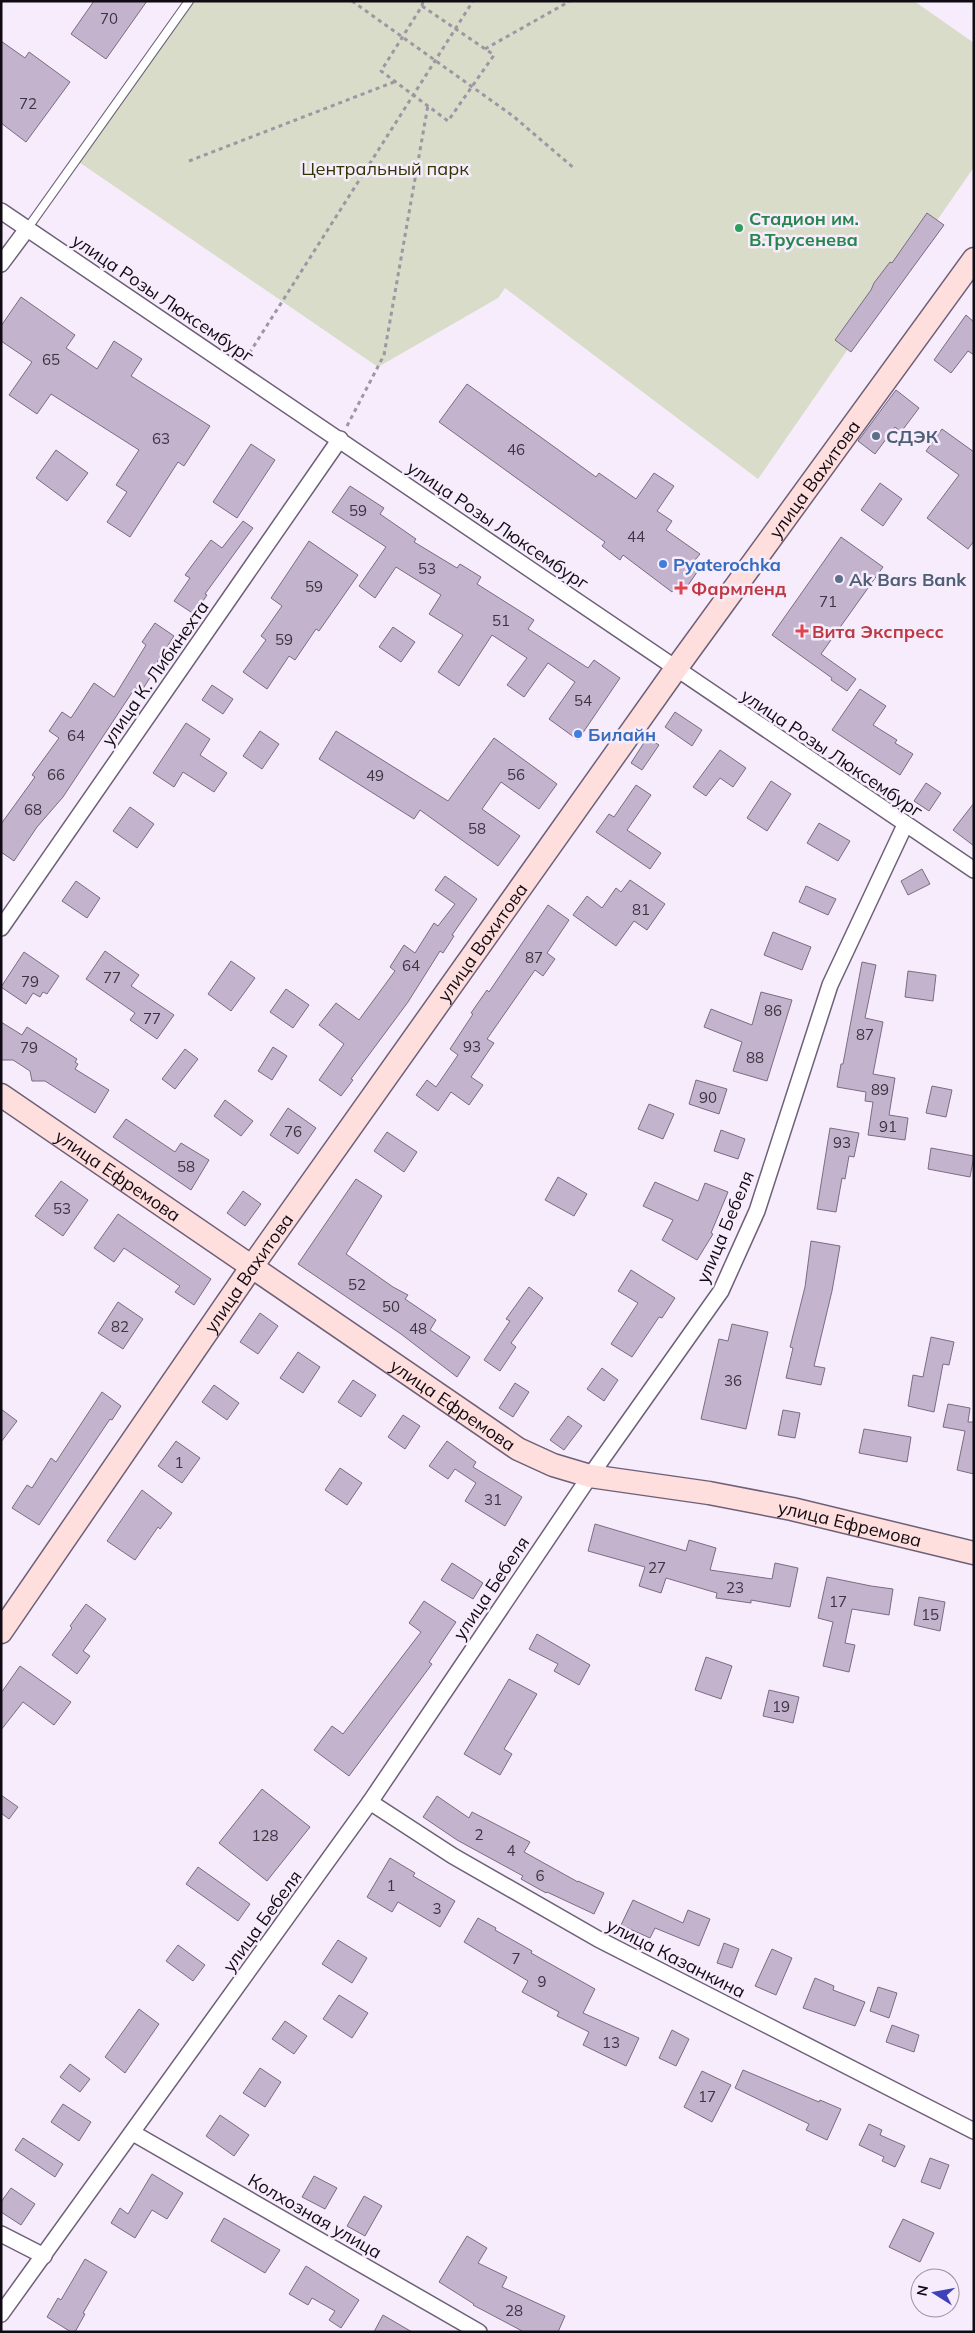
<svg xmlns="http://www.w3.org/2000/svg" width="975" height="2333" viewBox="0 0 975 2333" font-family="Mulish,sans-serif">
<rect width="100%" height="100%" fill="#f6ecfc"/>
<polygon fill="#d8dcc9" points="189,1 914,1 974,43 974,167 758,479 505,288 498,298 378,367 76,160"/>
<g fill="#c3b3cd" stroke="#7a6c84">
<polygon points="94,1 147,1 106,59 71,34"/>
<polygon points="1,41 25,58 29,52 70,82 26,142 1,123"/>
<polygon points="927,213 944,225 851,352 835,340 871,290 874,283 890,262 892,263"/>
<polygon points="21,297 75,335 66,348 97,369 114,341 142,359 131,376 210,426 184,466 178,462 130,537 107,522 127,492 116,485 139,450 51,394 37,414 9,395 32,362 1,341 1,326"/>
<polygon points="966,315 974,322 974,355 968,351 951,373 934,360"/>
<polygon points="467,384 596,477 599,473 636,499 654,473 674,486 657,511 672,521 666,530 700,554 695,560 702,565 684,591 677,586 672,592 623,555 620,560 602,546 605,542 439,422"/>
<polygon points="896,390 919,408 901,432 895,427 875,454 858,441"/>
<polygon points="942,429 974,452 974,541 968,549 927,518 959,475 926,451"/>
<polygon points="251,444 275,460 237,518 213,502"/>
<polygon points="56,450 88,473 67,501 36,478"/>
<polygon points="880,483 902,499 883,526 861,510"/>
<polygon points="350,486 384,508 380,514 416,539 414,542 457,568 460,564 481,577 477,584 534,620 528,629 588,668 594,660 620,678 578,740 549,719 575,682 548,663 524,697 507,685 527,658 492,635 459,686 438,672 463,635 429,614 441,595 396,567 375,598 359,586 386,547 332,512"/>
<polygon points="243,521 253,528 205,594 207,595 194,614 174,601 190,578 185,575 211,540 222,548"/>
<polygon points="841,537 883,567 821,654 856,679 847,691 831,680 832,678 772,635"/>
<polygon points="309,541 358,575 319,631 316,629 295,660 289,656 267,689 243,672 266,640 261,636 282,606 271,598"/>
<polygon points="155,623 174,636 154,667 156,668 141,692 135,688 63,797 37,827 14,861 1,852 1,824 35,777 32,775 59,738 49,731 62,712 71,718 94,683 114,697 146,645 142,642"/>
<polygon points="393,627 415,642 401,662 379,647"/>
<polygon points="212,685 233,699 223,714 202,700"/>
<polygon points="860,689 886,706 873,725 897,740 895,743 913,754 900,775 832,730"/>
<polygon points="675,712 702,730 692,746 665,727"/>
<polygon points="186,723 210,739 200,755 227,773 214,792 183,772 174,787 153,773"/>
<polygon points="260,731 279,744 262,769 243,756"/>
<polygon points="336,731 448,801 494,738 557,784 539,809 501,782 482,809 520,836 498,866 420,810 414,819 319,759"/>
<polygon points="647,738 659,745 642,770 631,763"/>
<polygon points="720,750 746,768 733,787 720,778 706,796 693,787"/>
<polygon points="771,781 791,794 767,831 747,818"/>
<polygon points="926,783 941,793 929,811 914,801"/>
<polygon points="636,785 651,795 627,830 661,853 650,869 596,832 609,814 614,817"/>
<polygon points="974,803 974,846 953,830"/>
<polygon points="130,807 154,824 137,848 113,831"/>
<polygon points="819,823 850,841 838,861 807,843"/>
<polygon points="922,869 930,884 908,895 901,881"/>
<polygon points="445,876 477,899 452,935 454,936 443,953 440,951 408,1002 351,1079 353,1080 341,1096 319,1080 344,1044 319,1025 336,1003 359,1020 395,971 390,967 404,945 415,953 434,923 438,926 455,904 435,890"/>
<polygon points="630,880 665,904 647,930 634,921 616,946 573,915 587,896 602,908 616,888 621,892"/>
<polygon points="76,881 100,898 87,918 62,901"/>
<polygon points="806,886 836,899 828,915 799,902"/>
<polygon points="548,905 569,920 547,953 555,959 543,976 535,970 487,1039 494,1043 471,1077 483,1085 469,1105 451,1092 438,1111 416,1095 427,1080 436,1087 458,1055 450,1049 473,1014 471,1013 487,990 489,992"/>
<polygon points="773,932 811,947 802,970 764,955"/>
<polygon points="105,951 139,975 131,986 174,1015 157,1039 130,1020 135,1013 86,979"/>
<polygon points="24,952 59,976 47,994 43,992 40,997 33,993 26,1004 1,987"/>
<polygon points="231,961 255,978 231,1011 208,994"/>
<polygon points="862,962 876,965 865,1018 883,1022 873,1074 895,1078 889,1115 908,1118 905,1140 868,1135 873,1102 865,1101 866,1092 837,1087 841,1064 843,1064"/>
<polygon points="908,971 936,975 933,1001 905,997"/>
<polygon points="286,989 309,1005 293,1028 270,1012"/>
<polygon points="761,992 792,1000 767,1081 733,1071 742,1042 704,1027 711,1009 752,1025"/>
<polygon points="1,1022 22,1035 27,1027 77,1059 75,1062 78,1064 75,1069 109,1090 95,1113 45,1081 32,1081 30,1071 13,1060 1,1060"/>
<polygon points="273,1047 287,1056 272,1080 258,1071"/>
<polygon points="185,1049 198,1059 175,1089 162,1079"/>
<polygon points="696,1080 727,1089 719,1114 689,1104"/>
<polygon points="932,1086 952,1090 946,1117 926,1113"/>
<polygon points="225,1100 253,1121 241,1136 214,1116"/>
<polygon points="649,1104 674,1114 663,1139 638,1129"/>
<polygon points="288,1108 316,1128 298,1154 270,1135"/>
<polygon points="126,1119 175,1152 181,1143 209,1160 191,1190 113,1137"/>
<polygon points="830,1128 859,1133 854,1157 849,1156 845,1179 842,1178 836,1212 817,1209"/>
<polygon points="721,1130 745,1139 738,1159 714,1151"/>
<polygon points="387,1132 417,1152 404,1172 374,1151"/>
<polygon points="931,1148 974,1156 970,1177 928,1169"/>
<polygon points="558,1177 587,1194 574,1216 545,1200"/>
<polygon points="356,1179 382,1196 346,1254 393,1287 408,1295 405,1299 436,1320 430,1330 470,1357 457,1377 401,1334 298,1264"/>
<polygon points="61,1181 88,1200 63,1236 35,1216"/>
<polygon points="655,1182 698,1201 705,1183 728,1192 711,1233 713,1234 697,1260 662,1240 673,1220 643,1206"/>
<polygon points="243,1191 261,1204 245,1226 227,1213"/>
<polygon points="118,1214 211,1279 194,1305 175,1292 180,1286 124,1248 114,1262 94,1248"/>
<polygon points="811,1241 840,1246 832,1291 814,1366 825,1368 821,1385 786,1378 793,1348 790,1347 805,1287"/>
<polygon points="631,1270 675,1298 662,1318 659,1317 632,1357 611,1344 638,1303 618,1291"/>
<polygon points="529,1287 543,1298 511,1343 516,1347 500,1371 484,1360 510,1321 506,1319"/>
<polygon points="118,1302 143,1319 123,1349 98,1333"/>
<polygon points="260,1313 278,1326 258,1354 240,1342"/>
<polygon points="732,1324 768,1332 746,1429 701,1419 719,1339 728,1341"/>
<polygon points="931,1337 954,1342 949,1365 943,1364 934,1412 908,1406 913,1375 923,1377"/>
<polygon points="298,1352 320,1367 303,1393 280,1378"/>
<polygon points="602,1368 618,1380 604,1401 587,1389"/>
<polygon points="353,1380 376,1395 361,1417 338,1402"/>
<polygon points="515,1383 529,1392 513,1417 499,1408"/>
<polygon points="214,1385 239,1403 227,1420 202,1402"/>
<polygon points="102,1392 121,1406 112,1420 110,1419 39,1525 12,1508 27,1485 32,1488 51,1458 56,1462"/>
<polygon points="948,1404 970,1408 968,1422 974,1422 974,1474 957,1470 965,1431 943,1427"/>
<polygon points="1,1409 17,1421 1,1442"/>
<polygon points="783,1410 800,1413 795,1438 778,1435"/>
<polygon points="403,1415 420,1426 405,1449 388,1437"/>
<polygon points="568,1416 582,1426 564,1450 550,1440"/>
<polygon points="864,1429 911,1437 907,1462 859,1453"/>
<polygon points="176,1441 200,1458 182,1483 158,1466"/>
<polygon points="447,1441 476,1462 473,1467 522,1497 505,1526 465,1501 476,1483 455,1469 448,1479 429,1466"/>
<polygon points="340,1468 362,1483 347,1505 325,1490"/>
<polygon points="142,1490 172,1513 160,1529 158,1527 135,1560 107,1541"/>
<polygon points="595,1524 686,1551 689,1540 716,1548 710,1570 772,1579 775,1563 798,1568 790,1607 751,1600 751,1603 716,1598 717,1593 666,1578 661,1593 639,1586 645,1567 588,1551"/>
<polygon points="452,1563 483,1583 473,1599 441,1580"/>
<polygon points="827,1577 871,1586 893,1589 889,1615 852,1609 845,1643 855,1645 849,1672 823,1666 833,1622 818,1618"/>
<polygon points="919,1597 945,1602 940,1631 914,1625"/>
<polygon points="424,1601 456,1622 429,1662 432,1664 349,1776 314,1750 332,1726 343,1734 421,1632 409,1623"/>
<polygon points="86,1604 106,1619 83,1651 90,1656 77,1674 52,1655 72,1628 70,1626"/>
<polygon points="537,1634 590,1665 579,1685 554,1671 558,1664 529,1649"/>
<polygon points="706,1657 732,1666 721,1699 695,1690"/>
<polygon points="20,1666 71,1702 54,1725 23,1702 1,1730 1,1693"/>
<polygon points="509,1679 537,1694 504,1749 512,1754 500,1775 464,1754"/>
<polygon points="769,1690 799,1697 793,1723 763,1716"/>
<polygon points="262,1789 310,1827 267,1881 219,1843"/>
<polygon points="1,1795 18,1807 9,1819 1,1813"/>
<polygon points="437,1796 469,1818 472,1812 530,1842 524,1852 578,1882 578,1881 604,1893 594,1914 547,1892 546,1893 521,1879 523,1876 457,1840 423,1817"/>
<polygon points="390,1858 415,1873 413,1876 455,1901 440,1927 398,1902 392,1912 367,1897"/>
<polygon points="198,1867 250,1904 238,1921 186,1884"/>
<polygon points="633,1900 683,1923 688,1910 710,1919 699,1946 655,1928 650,1938 621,1925"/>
<polygon points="478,1918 496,1928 495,1930 532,1951 531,1953 595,1989 583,2013 639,2038 626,2066 583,2045 589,2032 557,2016 559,2012 522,1992 528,1981 464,1942"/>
<polygon points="338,1940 367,1958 352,1983 322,1964"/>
<polygon points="724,1943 739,1949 732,1968 717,1963"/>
<polygon points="178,1945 205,1965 193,1981 166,1961"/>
<polygon points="772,1949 792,1958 776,1995 755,1986"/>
<polygon points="815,1978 834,1986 833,1990 865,2002 855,2026 803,2008"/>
<polygon points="878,1987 897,1993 889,2018 870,2011"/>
<polygon points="339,1995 368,2013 352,2038 323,2019"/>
<polygon points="139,2009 159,2024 125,2073 105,2057"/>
<polygon points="285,2021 307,2036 294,2054 272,2039"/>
<polygon points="892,2025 919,2035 914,2052 886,2042"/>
<polygon points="672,2030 689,2039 676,2066 659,2058"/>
<polygon points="70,2064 90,2079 80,2092 60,2077"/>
<polygon points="260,2068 281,2082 265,2107 243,2093"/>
<polygon points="743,2070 819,2102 820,2100 841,2109 827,2140 806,2130 809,2124 735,2088"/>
<polygon points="702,2071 731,2085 712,2122 684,2107"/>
<polygon points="63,2104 91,2122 79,2141 51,2122"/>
<polygon points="220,2115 249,2135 234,2156 206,2136"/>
<polygon points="869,2124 882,2130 880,2135 905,2146 895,2167 882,2161 884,2157 859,2145"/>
<polygon points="23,2138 63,2164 55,2177 15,2150"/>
<polygon points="930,2158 949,2165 940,2189 921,2182"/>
<polygon points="152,2174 183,2193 167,2219 152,2210 135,2238 111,2223 120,2208 128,2214"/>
<polygon points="314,2176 337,2188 325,2209 302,2197"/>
<polygon points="11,2188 35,2204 21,2225 1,2212 1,2202"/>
<polygon points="364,2196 382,2206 365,2236 347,2226"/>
<polygon points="224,2218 280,2250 265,2273 211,2241"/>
<polygon points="903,2219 934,2233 920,2262 889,2247"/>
<polygon points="467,2236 487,2248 478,2263 507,2277 502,2287 565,2316 558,2332 524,2332 473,2305 474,2304 439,2282"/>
<polygon points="85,2259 107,2272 83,2313 85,2314 75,2332 71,2332 47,2317 58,2298 61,2300"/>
<polygon points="306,2266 359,2300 341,2328 329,2320 335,2311 312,2298 308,2305 289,2294"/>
<polygon points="383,2315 412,2332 374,2332"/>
</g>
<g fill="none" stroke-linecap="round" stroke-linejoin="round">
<defs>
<polyline id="lane" points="27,229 189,1"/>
<g id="street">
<polyline points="1,211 974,870"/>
<polyline points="1,264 27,229"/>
<polyline points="1,928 340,439"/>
<polyline points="370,1802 453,1856 598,1939 974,2131"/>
<polyline points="133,2133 479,2332"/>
<polyline points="1,2234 44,2256"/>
<polyline points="1,2314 370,1802 590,1476 721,1291 757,1211 830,985 905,825"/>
</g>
<g id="secondary">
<path id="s1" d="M 1,1095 L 518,1449 L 553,1465 L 590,1476 L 709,1493 L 792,1509 L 974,1553"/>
<path id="s2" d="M 1,1632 L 253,1265 L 675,670 L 974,259"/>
</g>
</defs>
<use href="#lane" stroke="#6e6078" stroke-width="10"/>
<use href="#street" stroke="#6e6078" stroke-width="18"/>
<use href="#secondary" stroke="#6e6078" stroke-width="25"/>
<g stroke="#9e96a3" stroke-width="3" stroke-dasharray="4 4" stroke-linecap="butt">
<polyline points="352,1 513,116 575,169"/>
<polyline points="422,6 494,55 448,121 381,71 422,6 423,1"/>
<polyline points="485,49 570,1"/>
<polyline points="189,161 394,82"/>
<polyline points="245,360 473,1"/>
<polyline points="347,426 384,355 428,105"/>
</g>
<use href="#lane" stroke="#fff" stroke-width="8"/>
<use href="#street" stroke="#fff" stroke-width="15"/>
<use href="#secondary" stroke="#fedfde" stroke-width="22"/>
</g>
<circle fill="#2e9e5b" stroke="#f6ecfc" stroke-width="2" cx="739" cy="228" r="5"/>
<g fill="#5c6f8a" stroke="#f6ecfc" stroke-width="2">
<circle cx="876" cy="436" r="5"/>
<circle cx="839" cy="579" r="5"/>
</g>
<g fill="#3f7fe0" stroke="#f6ecfc" stroke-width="2">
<circle cx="663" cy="564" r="5"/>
<circle cx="578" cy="734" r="5"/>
</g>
<g fill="#e0444e" stroke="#f6ecfc" stroke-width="2">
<path d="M678.5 580.5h5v5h5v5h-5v5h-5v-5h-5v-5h5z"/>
<path d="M799.5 623.5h5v5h5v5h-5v5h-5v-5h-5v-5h5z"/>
</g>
<g text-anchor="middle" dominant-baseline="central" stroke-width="5" stroke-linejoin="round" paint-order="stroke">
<g font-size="15" fill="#3d3442">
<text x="109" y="18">70</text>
<text x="28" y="103">72</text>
<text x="51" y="359">65</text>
<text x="161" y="438">63</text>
<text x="516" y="449">46</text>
<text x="358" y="510">59</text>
<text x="636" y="536">44</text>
<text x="427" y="568">53</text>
<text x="314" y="586">59</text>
<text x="828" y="601">71</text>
<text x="501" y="620">51</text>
<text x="284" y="639">59</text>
<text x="583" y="700">54</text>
<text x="76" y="735">64</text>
<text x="56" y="774">66</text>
<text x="516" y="774">56</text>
<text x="375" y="775">49</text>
<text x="33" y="809">68</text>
<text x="477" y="828">58</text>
<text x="641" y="909">81</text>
<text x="534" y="957">87</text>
<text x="411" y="965">64</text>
<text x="112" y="977">77</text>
<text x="30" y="981">79</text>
<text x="773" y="1010">86</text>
<text x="152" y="1018">77</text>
<text x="865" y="1034">87</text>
<text x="472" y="1046">93</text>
<text x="29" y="1047">79</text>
<text x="755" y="1057">88</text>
<text x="880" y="1089">89</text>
<text x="708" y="1097">90</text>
<text x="888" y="1126">91</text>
<text x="293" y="1131">76</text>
<text x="842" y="1142">93</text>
<text x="186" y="1166">58</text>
<text x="62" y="1208">53</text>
<text x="357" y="1284">52</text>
<text x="391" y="1306">50</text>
<text x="120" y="1326">82</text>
<text x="418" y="1328">48</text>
<text x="733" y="1380">36</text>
<text x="179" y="1462">1</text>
<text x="493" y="1499">31</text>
<text x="657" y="1567">27</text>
<text x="735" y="1587">23</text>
<text x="838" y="1601">17</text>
<text x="930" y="1614">15</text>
<text x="781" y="1706">19</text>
<text x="479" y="1834">2</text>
<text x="265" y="1835">128</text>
<text x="511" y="1850">4</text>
<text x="540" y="1875">6</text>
<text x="391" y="1885">1</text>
<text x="437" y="1908">3</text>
<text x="516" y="1958">7</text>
<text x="542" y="1981">9</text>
<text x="611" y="2042">13</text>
<text x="707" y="2096">17</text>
<text x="514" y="2310">28</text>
</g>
<g font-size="18" fill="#313600" stroke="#f6ecfc">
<text x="385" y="168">Центральный парк</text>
</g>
<g font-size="18" font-weight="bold" fill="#27864d" stroke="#f6ecfc" text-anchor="start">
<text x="749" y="218">Стадион им.<tspan x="749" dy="21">В.Трусенева</tspan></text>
</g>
<g font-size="18" fill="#100a13" stroke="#f6ecfc">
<text transform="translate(163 298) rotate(34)">улица Розы Люксембург</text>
<text stroke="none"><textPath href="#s2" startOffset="1411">улица Вахитова</textPath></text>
<text transform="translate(498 525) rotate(34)">улица Розы Люксембург</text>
<text transform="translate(155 673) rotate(-55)">улица К. Либкнехта</text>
<text transform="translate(832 753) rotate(34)">улица Розы Люксембург</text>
<text stroke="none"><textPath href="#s2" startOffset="841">улица Вахитова</textPath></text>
<text stroke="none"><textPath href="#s1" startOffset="142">улица Ефремова</textPath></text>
<text transform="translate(725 1227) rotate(-67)">улица Бебеля</text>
<text stroke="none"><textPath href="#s2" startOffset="436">улица Вахитова</textPath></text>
<text stroke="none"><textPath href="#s1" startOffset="548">улица Ефремова</textPath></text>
<text stroke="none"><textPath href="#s1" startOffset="968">улица Ефремова</textPath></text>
<text transform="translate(491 1588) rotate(-56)">улица Бебеля</text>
<text transform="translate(262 1921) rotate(-54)">улица Бебеля</text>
<text transform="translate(676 1958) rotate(27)">улица Казанкина</text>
<text transform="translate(315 2216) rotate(30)">Колхозная улица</text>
</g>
<g font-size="18" font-weight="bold" fill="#4e5e75" stroke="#f6ecfc" text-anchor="start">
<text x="886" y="436">СДЭК</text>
<text x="849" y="579">Ak Bars Bank</text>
</g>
<g font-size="18" font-weight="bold" fill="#366cbe" stroke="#f6ecfc" text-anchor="start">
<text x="673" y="564">Pyaterochka</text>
<text x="588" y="734">Билайн</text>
</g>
<g font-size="18" font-weight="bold" fill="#be3a42" stroke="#f6ecfc" text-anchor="start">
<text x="691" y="588">Фармленд</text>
<text x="812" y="631">Вита Экспресс</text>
</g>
</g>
<rect width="975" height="2333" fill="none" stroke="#100a13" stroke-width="5"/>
<g transform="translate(935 2293) rotate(281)"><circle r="24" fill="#f6ecfc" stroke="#9a929f"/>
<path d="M0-4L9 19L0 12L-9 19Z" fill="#3f42b7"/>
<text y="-8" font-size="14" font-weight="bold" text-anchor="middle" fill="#100a13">N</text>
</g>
</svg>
